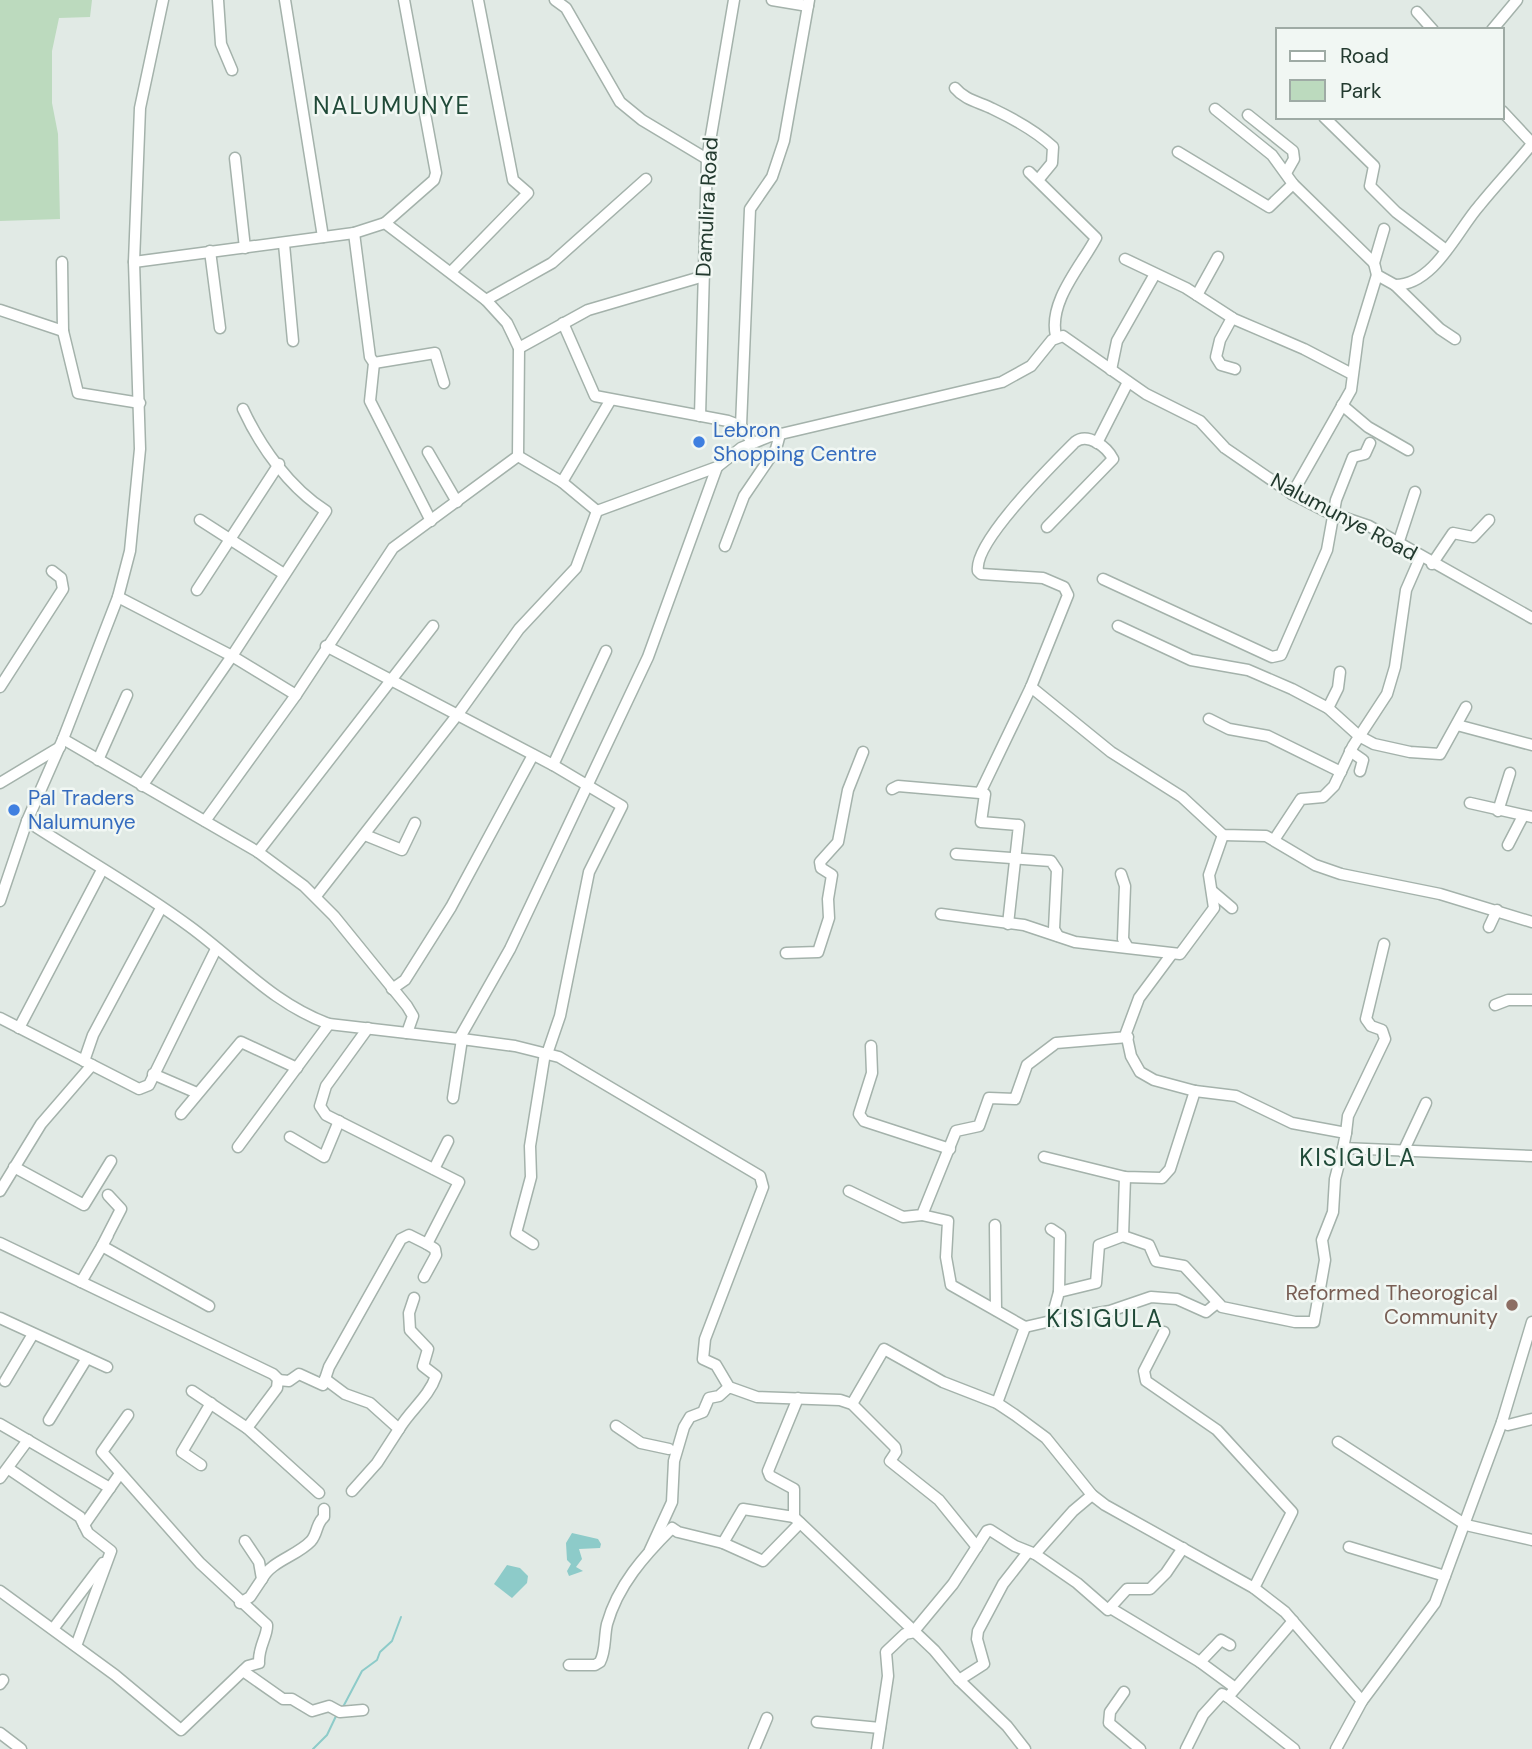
<svg xmlns="http://www.w3.org/2000/svg" width="1532" height="1749" viewBox="0 0 1532 1749" font-family="'DM Sans',sans-serif">
<rect width="100%" height="100%" fill="#e1eae5"/>
<polygon fill="#bcdabe" points="0,0 92,0 90,17 59,18 52,51 52,103 58,134 60,219 0,221"/>
<g fill="#8dcbc9">
<polygon points="572,1533 598,1539 601,1544 600,1548 579,1549 582,1559 576,1567 583,1571 569,1576 567,1571 571,1564 567,1560 566,1543"/>
<polygon points="507,1565 520,1568 528,1576 527,1583 512,1598 494,1584"/>
</g>
<g fill="none" stroke-linecap="round" stroke-linejoin="round">
<g stroke="#8dcbc9" stroke-width="2">
<polyline points="343,1707 362,1671 377,1660 380,1652 392,1641 401,1617"/>
<polyline points="313,1749 327,1735 337,1714"/>
</g>
<defs>
<g id="minor">
<polyline points="218,0 221,44 232,70"/>
<polyline points="285,0 323,237"/>
<polyline points="555,0 566,8 620,102 642,120 707,159"/>
<polyline points="772,0 808,6"/>
<polyline points="1417,12 1433,30"/>
<polyline points="1492,30 1517,0"/>
<path d="M 955,88 C 965,100 979,102 993,109 C 1014,119 1036,131 1053,147 L 1052,163 L 1038,180"/>
<polyline points="1215,109 1272,155 1293,184 1374,263"/>
<polyline points="1502,111 1532,143"/>
<polyline points="1248,115 1293,151 1294,159 1286,173"/>
<polyline points="1324,117 1374,166 1370,186 1396,212 1446,250"/>
<polyline points="1178,152 1269,207 1293,184"/>
<polyline points="235,158 245,248"/>
<path d="M 1029,172 L 1096,238 C 1081,266 1048,302 1056,336"/>
<polyline points="385,223 434,180 436,173 404,0"/>
<path d="M 1384,229 L 1374,263 L 1377,275 L 1395,285 C 1434,285 1457,231 1479,206 C 1496,185 1515,165 1532,144"/>
<polyline points="354,233 370,357 374,363 370,401 431,521"/>
<polyline points="284,244 293,341"/>
<polyline points="210,251 220,328"/>
<polyline points="1125,259 1186,288 1234,319 1304,349 1352,374"/>
<polyline points="62,262 63,331 78,393 140,403"/>
<polyline points="451,272 528,193 513,180 478,0"/>
<polyline points="1395,285 1440,329 1455,339"/>
<polyline points="1197,295 1218,257"/>
<polyline points="486,300 552,263 646,179"/>
<polyline points="0,310 63,331"/>
<polyline points="1232,318 1220,340 1216,357 1221,365 1235,369"/>
<polyline points="563,323 595,396 728,421 741,426 752,442"/>
<polyline points="519,348 588,310 704,276"/>
<polyline points="374,363 435,353 444,383"/>
<polyline points="1111,370 1117,341 1155,274"/>
<polyline points="1342,405 1368,427 1408,450"/>
<polyline points="700,416 707,159 734,0"/>
<polyline points="741,426 750,209 772,177 784,141 809,0"/>
<polyline points="1097,443 1128,382"/>
<polyline points="428,452 457,502"/>
<polyline points="518,456 562,482 597,511"/>
<polyline points="562,482 610,401"/>
<polyline points="1292,494 1351,390 1358,337 1377,275"/>
<polyline points="597,511 717,467 741,448 768,437 1002,382 1031,366 1052,340 1063,336 1146,394 1200,421 1225,448 1292,494 1325,511 1369,526 1532,618"/>
<polyline points="200,520 284,574"/>
<polyline points="1398,544 1415,492"/>
<polyline points="725,546 744,496 776,449 780,434"/>
<polyline points="1432,564 1453,533 1473,537 1489,520"/>
<polyline points="1103,579 1272,657 1281,655 1327,550 1336,500 1353,457 1365,454 1370,443"/>
<polyline points="197,590 279,464"/>
<polyline points="118,597 232,656 296,695 393,548 518,456 519,348 507,323 486,300 385,223 354,233 134,262"/>
<polyline points="1118,626 1191,660 1248,670 1292,689 1328,708 1359,736 1374,744 1410,752 1440,754 1466,707"/>
<polyline points="326,646 553,765 622,806 589,872 560,1016 547,1054"/>
<polyline points="0,687 63,589 61,578 52,571"/>
<polyline points="1031,687 1111,752 1182,797 1223,835 1266,836 1315,865 1341,874 1440,894 1532,922"/>
<polyline points="1328,708 1338,688 1340,672"/>
<polyline points="1209,719 1229,729 1268,736 1341,772"/>
<polyline points="1457,725 1532,745"/>
<polyline points="63,739 258,852 304,886 334,916 407,1006 413,1016 407,1033"/>
<polyline points="1350,751 1363,760 1360,771"/>
<polyline points="98,760 127,695"/>
<polyline points="553,765 606,651"/>
<polyline points="0,783 60,747"/>
<path d="M 142,786 L 232,656 L 326,511 C 290,488 261,448 243,409"/>
<path d="M 892,789 L 898,786 L 980,793 L 1031,687 L 1068,595 L 1064,587 L 1043,578 L 981,574 L 978,571 C 973,543 1053,464 1075,442 C 1088,432 1107,447 1113,459 L 1047,527"/>
<polyline points="985,794 981,822 1019,825 1008,924"/>
<polyline points="1470,803 1532,817"/>
<polyline points="1498,811 1510,773"/>
<path d="M 27,821 C 80,856 138,888 189,926 C 237,961 272,1003 329,1024 L 459,1039 L 510,949 L 648,657 L 717,467"/>
<polyline points="205,821 296,695"/>
<polyline points="365,835 402,850 415,823"/>
<polyline points="1274,840 1301,799 1323,797 1334,786 1353,746 1387,694 1395,667 1406,590 1420,558"/>
<polyline points="1508,845 1523,816"/>
<polyline points="258,852 433,626"/>
<polyline points="956,854 1051,861 1057,870 1054,929 1058,936"/>
<polyline points="1121,874 1125,886 1123,939 1127,946"/>
<polyline points="1212,891 1232,908"/>
<polyline points="316,896 458,714 519,629 576,568 597,511"/>
<polyline points="0,901 27,821 63,739 118,597 130,551 140,449 134,262 140,108 163,0"/>
<polyline points="941,914 1024,925 1075,942 1180,954 1214,908 1209,875 1223,835"/>
<polyline points="1489,927 1497,910"/>
<polyline points="786,953 818,952 829,918 828,899 832,875 821,868 820,862 838,842 848,790 863,752"/>
<polyline points="1171,955 1139,998 1126,1033 1131,1056 1140,1072 1154,1080 1195,1091 1236,1096 1292,1123 1346,1133 1343,1148 1532,1156"/>
<polyline points="392,989 405,980 451,907 533,755"/>
<polyline points="1495,1005 1508,1000 1532,1000"/>
<polyline points="0,1018 139,1089 149,1085 216,949"/>
<polyline points="19,1028 102,870"/>
<polyline points="368,1028 326,1086 320,1106 326,1115 459,1182 427,1244 435,1249 436,1255 424,1277"/>
<polyline points="871,1046 872,1073 859,1114 864,1121 950,1149"/>
<polyline points="84,1061 93,1035 161,908"/>
<polyline points="153,1074 197,1093"/>
<polyline points="453,1098 462,1039 515,1046 559,1057 760,1176 763,1187 705,1339 703,1359 716,1365 729,1387"/>
<polyline points="181,1114 241,1042 297,1068"/>
<polyline points="1346,1133 1348,1116 1385,1039 1382,1030 1371,1026 1366,1019 1384,944"/>
<polyline points="290,1137 324,1157 339,1121"/>
<polyline points="238,1147 329,1024"/>
<polyline points="1403,1152 1426,1103"/>
<polyline points="1044,1157 1125,1177 1162,1178 1170,1169 1195,1091"/>
<polyline points="14,1167 84,1205 111,1161"/>
<polyline points="434,1169 448,1141"/>
<polyline points="0,1191 41,1124 92,1065"/>
<polyline points="849,1191 903,1217 922,1215 956,1131 979,1126 989,1098 1015,1099 1027,1065 1056,1043 1128,1037"/>
<polyline points="922,1215 948,1221 946,1257 951,1285 1025,1327 1051,1321 1059,1292 1096,1283 1099,1245 1123,1236 1125,1177"/>
<polyline points="995,1225 996,1310"/>
<polyline points="1051,1229 1060,1235 1059,1292"/>
<polyline points="108,1235 102,1246 121,1209 108,1195"/>
<polyline points="1123,1236 1149,1245 1156,1261 1184,1266 1222,1307 1295,1322 1314,1322 1325,1260 1322,1240 1333,1212 1335,1179 1343,1148"/>
<polyline points="0,1243 273,1374 278,1379 277,1388 247,1428"/>
<polyline points="533,1244 516,1233 531,1177 530,1146 545,1053"/>
<polyline points="81,1282 102,1246 209,1306"/>
<polyline points="0,1318 107,1367"/>
<polyline points="1051,1321 1110,1311 1151,1297 1177,1299 1206,1312 1217,1303"/>
<polyline points="1164,1332 1144,1371 1146,1381 1217,1430 1292,1512 1254,1588"/>
<polyline points="325,1379 345,1394 370,1403 399,1429 377,1463 352,1491"/>
<polyline points="278,1380 289,1381 299,1374 323,1385 329,1367 401,1239 409,1235 427,1244"/>
<polyline points="5,1381 33,1334"/>
<polyline points="192,1391 247,1428 319,1493"/>
<polyline points="798,1398 768,1471 770,1476 794,1489 794,1517 934,1650 959,1680 984,1664 977,1639 978,1631 1003,1584 1028,1552"/>
<polyline points="997,1403 1025,1327"/>
<polyline points="852,1404 884,1349 943,1382 997,1403 1015,1415 1046,1438 1092,1495 1105,1505 1254,1588 1285,1612 1362,1701"/>
<polyline points="49,1420 87,1358"/>
<polyline points="1502,1422 1508,1425 1532,1419"/>
<polyline points="0,1424 110,1488"/>
<polyline points="616,1426 641,1443 669,1449"/>
<path d="M 399,1429 C 410,1410 429,1397 436,1376 L 423,1366 L 428,1349 L 410,1330 L 409,1313 L 414,1298"/>
<polyline points="1338,1442 1466,1525 1532,1540"/>
<polyline points="201,1465 182,1452 211,1403"/>
<polyline points="9,1469 80,1517 88,1533 111,1551 76,1646"/>
<polyline points="0,1478 28,1440"/>
<polyline points="84,1525 119,1475"/>
<polyline points="723,1543 743,1509 794,1517"/>
<polyline points="1349,1547 1445,1576"/>
<polyline points="650,1550 672,1502 674,1461 684,1427 690,1417 703,1412 709,1398 719,1396 729,1387 757,1397 840,1400 852,1404 895,1447 896,1452 890,1461 939,1500 977,1547"/>
<polyline points="1035,1554 1077,1583 1108,1610 1127,1589 1150,1589 1166,1573 1183,1548"/>
<path d="M 262,1579 C 271,1561 297,1556 311,1541 C 318,1533 316,1523 324,1517 L 324,1509"/>
<path d="M 0,1591 L 115,1675 L 181,1730 L 248,1666 L 259,1663 C 258,1647 268,1635 267,1625 L 200,1563 L 102,1452 L 128,1415"/>
<polyline points="240,1603 250,1597 262,1579 259,1562 245,1541"/>
<polyline points="1112,1609 1200,1662 1221,1640 1230,1645"/>
<polyline points="1293,1621 1228,1697 1294,1749"/>
<polyline points="53,1629 103,1563"/>
<polyline points="914,1631 953,1584 987,1531 990,1530 1015,1546 1035,1554 1073,1511 1092,1495"/>
<polyline points="1200,1662 1234,1687"/>
<path d="M 569,1665 L 595,1665 L 600,1662 C 606,1651 604,1637 607,1624 C 618,1585 644,1556 672,1528 L 678,1532 L 723,1543 L 763,1561 L 800,1523"/>
<polyline points="243,1671 283,1699 292,1699 312,1711 329,1706 340,1712 363,1710"/>
<polyline points="959,1680 1007,1726 1025,1749"/>
<polyline points="0,1684 3,1680"/>
<polyline points="1124,1692 1110,1712 1109,1723 1140,1749"/>
<polyline points="817,1722 880,1728"/>
<polyline points="0,1733 21,1749"/>
<polyline points="754,1749 767,1718"/>
<polyline points="877,1749 888,1676 886,1652 905,1634 915,1632"/>
<polyline points="1186,1749 1203,1715 1222,1694 1228,1697"/>
<polyline points="1336,1749 1362,1701 1435,1603 1502,1422 1532,1322"/>
</g>
</defs>
<use href="#minor" stroke="#a4b2ab" stroke-width="13"/>
<use href="#minor" stroke="#fff" stroke-width="10"/>
</g>
<g fill="#3f7fe0" stroke="#f1f7f3" stroke-width="2.5">
<circle cx="699" cy="442" r="7"/>
<circle cx="14" cy="810" r="7"/>
</g>
<circle fill="#8d6e63" stroke="#f1f7f3" stroke-width="2.5" cx="1512" cy="1305" r="7"/>
<g text-anchor="middle" dominant-baseline="central" stroke-width="5" stroke-linejoin="round" paint-order="stroke">
<g font-size="21" fill="#233a2f" stroke="#f1f7f3">
<text transform="translate(707 207) rotate(-87)">Damulira Road</text>
<text transform="translate(1344 517) rotate(28)">Nalumunye Road</text>
</g>
<g font-size="21" fill="#366cbe" stroke="#f1f7f3" text-anchor="start">
<text x="713" y="430">Lebron<tspan x="713" dy="24">Shopping Centre</tspan></text>
<text x="28" y="798">Pal Traders<tspan x="28" dy="24">Nalumunye</tspan></text>
</g>
<g font-size="21" fill="#785e54" stroke="#f1f7f3" text-anchor="end">
<text x="1498" y="1293">Reformed Theorogical<tspan x="1498" dy="24">Community</tspan></text>
</g>
<g font-size="24" letter-spacing="2" fill="#204a38" stroke="#f1f7f3">
<text x="392" y="105">NALUMUNYE</text>
<text x="1358" y="1157">KISIGULA</text>
<text x="1105" y="1318">KISIGULA</text>
</g>
</g>
<rect x="1276" y="28" width="228" height="91" fill="#f1f7f3" stroke="#9faba5" stroke-width="2"/>
<rect x="1290" y="51" width="35" height="10" fill="#ffffff" stroke="#9faba5" stroke-width="2"/>
<text x="1340" y="63" font-size="21" fill="#233a2f">Road</text>
<rect x="1290" y="80" width="35" height="21" fill="#bcdabe" stroke="#9faba5" stroke-width="2"/>
<text x="1340" y="98" font-size="21" fill="#233a2f">Park</text>
</svg>
